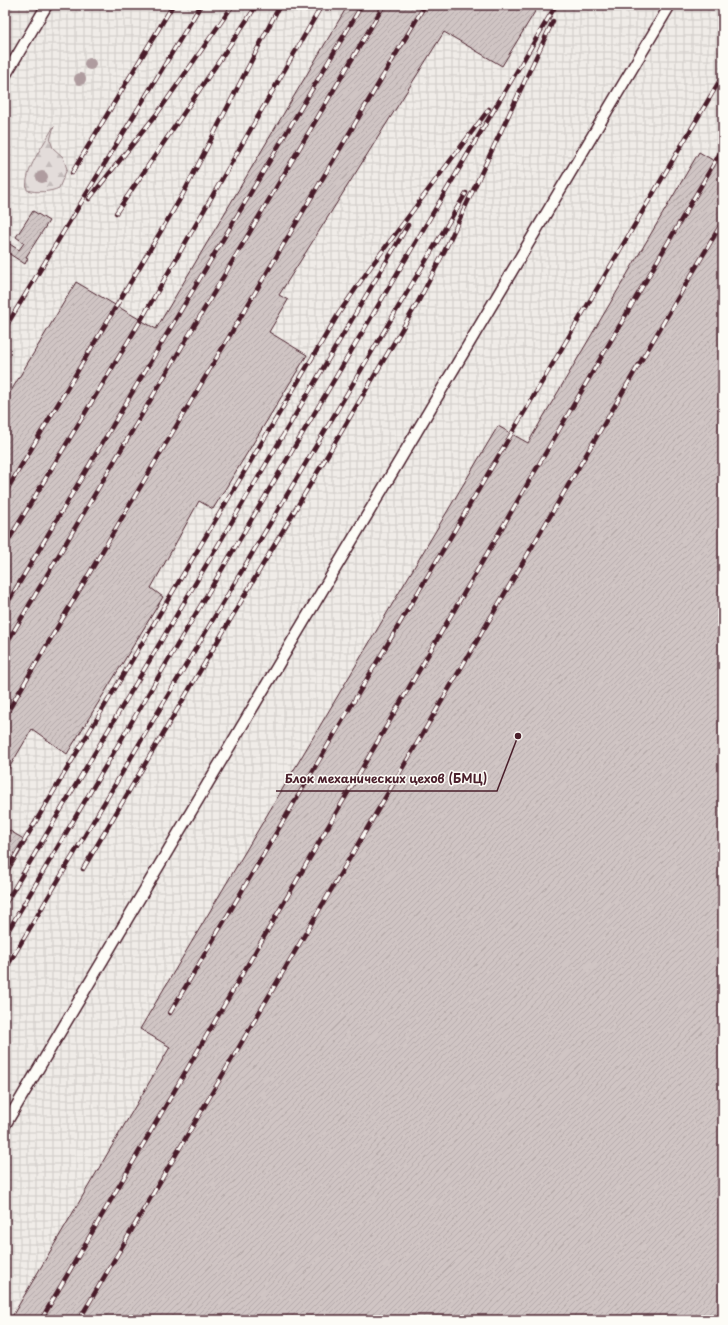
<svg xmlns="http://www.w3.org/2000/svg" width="728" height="1325" viewBox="0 0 728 1325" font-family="'Playpen Sans',sans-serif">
<defs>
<pattern id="industrial-grid" width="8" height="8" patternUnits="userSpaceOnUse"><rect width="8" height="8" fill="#f0ece8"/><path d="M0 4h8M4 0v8" fill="none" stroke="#cfcac7"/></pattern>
<pattern id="forest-firs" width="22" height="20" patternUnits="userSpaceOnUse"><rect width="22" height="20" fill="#e3dcda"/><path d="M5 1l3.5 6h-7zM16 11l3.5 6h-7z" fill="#c4bcbb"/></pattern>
<pattern id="building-hatch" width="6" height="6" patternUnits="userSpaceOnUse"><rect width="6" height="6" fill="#d0c5c4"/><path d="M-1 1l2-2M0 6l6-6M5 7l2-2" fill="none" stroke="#b4a9a9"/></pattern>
</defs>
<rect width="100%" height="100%" fill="#fdfcf7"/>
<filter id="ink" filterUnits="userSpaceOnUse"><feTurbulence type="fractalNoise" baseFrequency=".025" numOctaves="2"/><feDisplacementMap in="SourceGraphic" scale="8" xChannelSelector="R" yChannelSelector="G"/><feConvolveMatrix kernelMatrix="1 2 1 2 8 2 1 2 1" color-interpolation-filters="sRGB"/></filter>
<g filter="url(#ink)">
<rect fill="url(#industrial-grid)" x="5" y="5" width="718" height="1315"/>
<path fill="url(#forest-firs)" stroke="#967e82" d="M 54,126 L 50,140 L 53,148 L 63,157 L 67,169 L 59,188 C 51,192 36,193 27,190 C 23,171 45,143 54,126 Z"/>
<g fill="url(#building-hatch)" stroke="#4a1f2b">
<polygon points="348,5 539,5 502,66 444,32 279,295 288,300 269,332 307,355 213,509 199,501 151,588 163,597 67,754 32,729 5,775 5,401 76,282 156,329"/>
<polygon points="699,152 723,166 723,1320 10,1320 170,1047 140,1029 498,426 528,443"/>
<polygon points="33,211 49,221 26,257 28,258 25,264 5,251 5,241 19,250 24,243 16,237"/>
<polygon points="5,828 27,841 5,878"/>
</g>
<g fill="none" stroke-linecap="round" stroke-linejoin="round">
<defs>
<g id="service">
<polyline points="5,76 47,5"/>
<polyline points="5,1125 670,5"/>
</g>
</defs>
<use href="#service" stroke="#4a1f2b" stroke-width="13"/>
<use href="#service" stroke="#fdfcf7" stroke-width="10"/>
<defs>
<g id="rail">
<polyline points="72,173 173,5"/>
<polyline points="89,199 159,111 233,5"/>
<polyline points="116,213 257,5"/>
<polyline points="5,328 201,5"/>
<polyline points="5,493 183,194 280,5"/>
<polyline points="5,546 141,320 322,5"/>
<polyline points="5,607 362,5"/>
<polyline points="5,646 384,5"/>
<polyline points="5,716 425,5"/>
<polyline points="83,869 418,302 444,252 553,21"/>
<polyline points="5,873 339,313 372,265 489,109"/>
<polyline points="5,904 408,225"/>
<polyline points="5,936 556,5"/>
<polyline points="5,970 466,193"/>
<polyline points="170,1013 723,75"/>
<polyline points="41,1320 723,148"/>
<polyline points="79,1320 723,221"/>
</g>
</defs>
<use href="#rail" stroke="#4a1f2b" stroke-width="4.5"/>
<use href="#rail" stroke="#fdfcf7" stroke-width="3" stroke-dasharray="9" stroke-linecap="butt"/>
</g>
<g fill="#af9c9f">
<circle cx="90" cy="64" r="6"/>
<circle cx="80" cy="79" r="6"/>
<circle cx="42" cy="177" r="6"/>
</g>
</g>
<path fill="none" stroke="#4a1f2b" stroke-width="1.5" d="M518 736L497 791H276"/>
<circle fill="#4a1f2b" stroke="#fdfcf7" stroke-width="1.5" cx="518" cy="736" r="4"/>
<g font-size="12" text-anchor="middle" font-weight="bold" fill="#4a1f2b" stroke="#fdfcf7" stroke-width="3" stroke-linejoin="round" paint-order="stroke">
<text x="386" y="783">Блок механических цехов (БМЦ)</text>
</g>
<rect width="728" height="1325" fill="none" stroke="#fdfcf7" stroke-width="20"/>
<rect x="10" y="10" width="708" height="1305" fill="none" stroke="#4a1f2b" stroke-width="1.5" filter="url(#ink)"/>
</svg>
